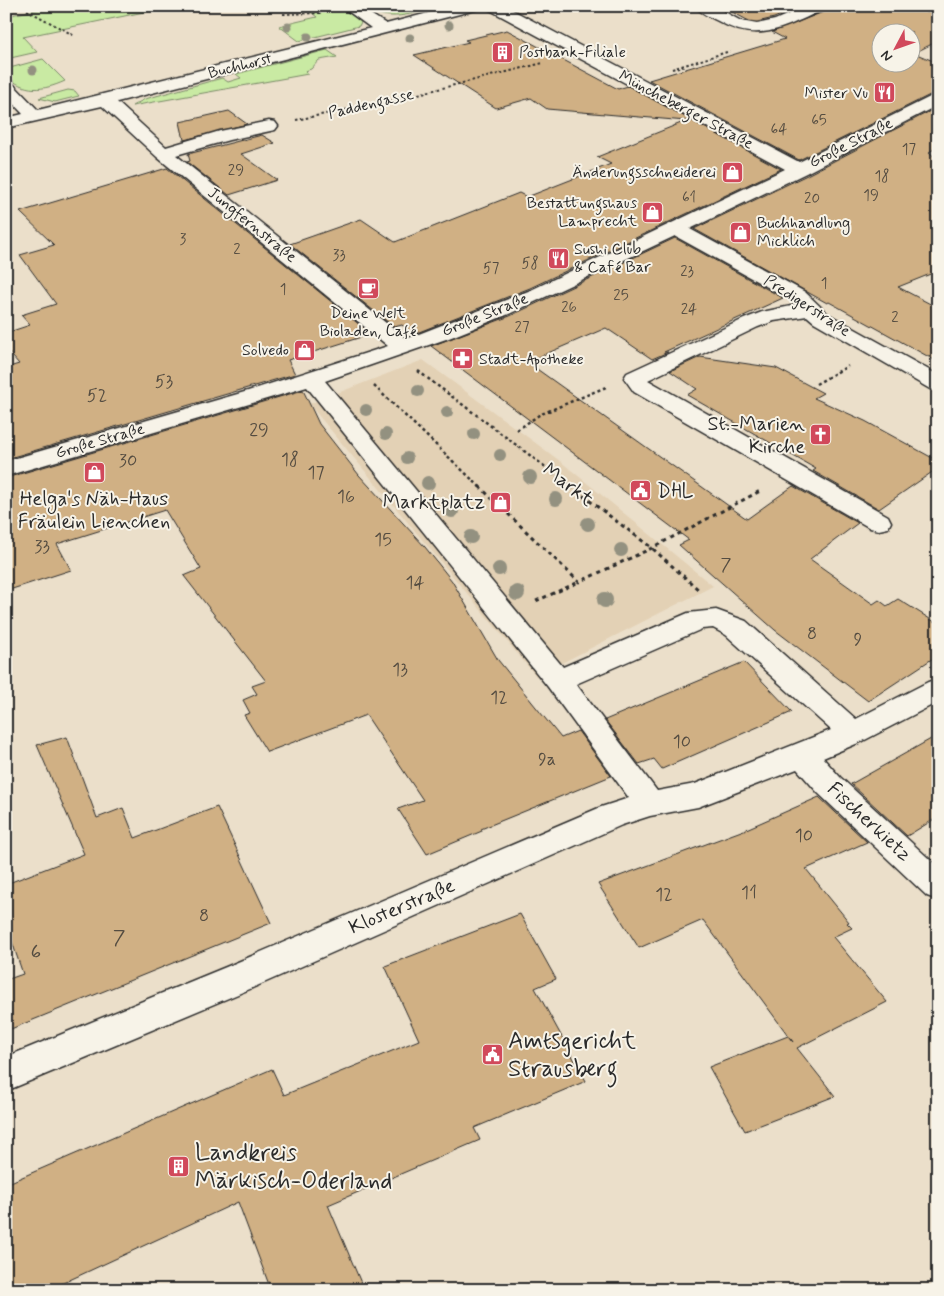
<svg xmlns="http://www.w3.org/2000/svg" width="944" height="1296" viewBox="0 0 944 1296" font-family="Mynerve,sans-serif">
<rect width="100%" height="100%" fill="#ebdfca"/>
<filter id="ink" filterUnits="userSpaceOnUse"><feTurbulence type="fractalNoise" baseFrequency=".02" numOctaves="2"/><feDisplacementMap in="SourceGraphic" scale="10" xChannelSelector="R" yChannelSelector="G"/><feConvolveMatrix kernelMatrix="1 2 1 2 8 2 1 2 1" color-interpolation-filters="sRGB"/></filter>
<g filter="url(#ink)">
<polygon fill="#e3d1b5" points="423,360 560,461 713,586 536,676 309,404"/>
<g fill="#c9eaa3" stroke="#7a8a67">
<polygon points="55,6 173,6 23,37 37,52 6,59 6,16"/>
<polygon points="303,6 339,6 361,22 359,26 299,41 279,26 317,17"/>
<path d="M 361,6 L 440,6 C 408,14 392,24 361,6 Z"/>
<polygon points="327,50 337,57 319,60 311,69 305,71 308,74 132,106 145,99 222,78 228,82 241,78 236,74"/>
<path d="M 43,59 L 65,81 C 43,91 24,93 6,75 L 6,69 Z"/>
<polygon points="68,90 75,91 79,96 55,102 39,98"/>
</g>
<g fill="#d0b084" stroke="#2b2b2b" fill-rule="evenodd">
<polygon points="721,6 802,6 774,18 757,22 749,21"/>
<path d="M 829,6 L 938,6 L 938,41 L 914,53 L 938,63 L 938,91 L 799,160 L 649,80 L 785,39 L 772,32 L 826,11 ZM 882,32 L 912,32 L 912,62 L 882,62 Z"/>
<polygon points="507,30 618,89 628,86 781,169 530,288 414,334 402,325 394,327 290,244 361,219 395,242 519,193 527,197 611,164 597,157 686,121 547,109 531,98 496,108 414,55 469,42 465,40"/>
<polygon points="938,107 938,147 929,152 938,160 938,271 898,287 938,308 938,362 829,302 827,303 694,229 807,175"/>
<polygon points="229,111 247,124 184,140 180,122"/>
<polygon points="262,135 275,143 241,154 277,180 229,195 187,162 190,161 188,154"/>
<polygon points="167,168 371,334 288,360 295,374 6,459 6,368 19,364 6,349 6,333 30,325 21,315 56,304 20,255 54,245 20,212"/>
<polygon points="675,238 783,298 664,352 668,352 652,359 606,328 527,362 747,519 793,486 858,523 810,559 873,604 879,600 887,606 898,599 938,624 938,655 868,701 775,630 679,545 689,540 431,346 510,316"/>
<polygon points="700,357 776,368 823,393 814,398 865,421 938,461 938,468 879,509 813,471 816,469 687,395 697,389 670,371"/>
<polygon points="303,390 319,424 359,475 425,547 452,581 498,660 561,738 578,731 611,776 481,829 482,831 427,854 398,809 423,800 366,715 267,752 244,715 250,713 243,700 257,694 252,686 266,681 184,576 201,569 165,510 57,544 71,570 6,591 6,478"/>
<polygon points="744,662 792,712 662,769 654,759 639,764 605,720"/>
<polygon points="938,735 938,817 907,836 851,784"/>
<polygon points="67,737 97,818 123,808 135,838 217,807 271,923 6,1031 6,980 23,974 6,924 6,884 84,854 37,745"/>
<polygon points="819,797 867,842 806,869 849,922 847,923 852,928 833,937 887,1002 797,1048 835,1096 745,1131 709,1067 788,1036 793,1042 703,920 639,948 598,884 744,830"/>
<polygon points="520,914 556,979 535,988 586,1081 474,1128 480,1140 328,1205 364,1290 271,1290 238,1202 48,1290 6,1290 6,1184 272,1069 284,1095 419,1040 385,966"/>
</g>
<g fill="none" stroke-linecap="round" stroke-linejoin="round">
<defs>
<g id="minor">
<path d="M 341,6 L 358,6 L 386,24 L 455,6 L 481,6 L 479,9 L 117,102 L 166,147 L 220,131 L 269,121 L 275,122 L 278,126 L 275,130 L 229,140 L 176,155 L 406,339 L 531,290 L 785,169 L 488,9 L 486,6 L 505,6 L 799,162 L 938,93 L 938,105 L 806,173 L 690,229 L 805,292 L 828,314 L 938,375 L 938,391 L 930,389 L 814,322 L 807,316 L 774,321 L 758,327 L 648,380 L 888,516 L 891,522 L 888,528 L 879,530 L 870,528 L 634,392 L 624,378 L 627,373 L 744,319 L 762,312 L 796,305 L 791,300 L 675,236 L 509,314 L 449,338 L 325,381 L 563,667 L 688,613 L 716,610 L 746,621 L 856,719 L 928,682 L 938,679 L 938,702 L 863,741 L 823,758 L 840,777 L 938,867 L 938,900 L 927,896 L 818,793 L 797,769 L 698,807 L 650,816 L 622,825 L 250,989 L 6,1091 L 6,1057 L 226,967 L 601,807 L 629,798 L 548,687 L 307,387 L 6,476 L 6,461 L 248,391 L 388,346 L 157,157 L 102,106 L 6,128 L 6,118 L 23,114 L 6,96 L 6,81 L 12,83 L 38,110 L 371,28 ZM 713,628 L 726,635 L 831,730 L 695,784 L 657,791 L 576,684 L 702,629 Z"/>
<path d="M 695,6 L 714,6 L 741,21 L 757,24 L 775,20 L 807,6 L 827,6 L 825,9 C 785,26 760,45 718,21 C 710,17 700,13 695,6 Z"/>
</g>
</defs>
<use href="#minor" stroke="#2b2b2b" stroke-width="3"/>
<g stroke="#2b2b2b" stroke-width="2" stroke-dasharray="2.5 2.5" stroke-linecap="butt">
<polyline points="912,6 938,16"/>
<polyline points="27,10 75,36"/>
<polyline points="283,14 323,13"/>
<polyline points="672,69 730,51"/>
<polyline points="296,120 398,99 543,63"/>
</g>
<g stroke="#2b2b2b" stroke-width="2.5" stroke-dasharray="3 3" stroke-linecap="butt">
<polyline points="418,371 572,487"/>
<polyline points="816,384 848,366"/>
<polyline points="374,386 480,487"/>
<polyline points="517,430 539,415 606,387"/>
</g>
<g stroke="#2b2b2b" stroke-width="3" stroke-dasharray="4 4" stroke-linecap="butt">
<polyline points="479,486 579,582 652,548 762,490"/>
<polyline points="570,486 652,548 699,590"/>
<polyline points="536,601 579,582"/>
</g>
<use href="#minor" fill="#f7f3e8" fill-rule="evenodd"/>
</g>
<g fill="#939180">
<circle cx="449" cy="25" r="4.5"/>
<circle cx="288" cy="27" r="4.5"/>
<circle cx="308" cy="37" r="4.5"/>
<circle cx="410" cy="38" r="4.5"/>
<circle cx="33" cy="70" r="4.5"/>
<circle cx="418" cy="391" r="6"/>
<circle cx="366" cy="410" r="6"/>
<circle cx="447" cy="412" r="6"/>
<circle cx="386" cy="434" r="6"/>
<circle cx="474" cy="434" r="6"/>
<circle cx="500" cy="455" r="6"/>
<circle cx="407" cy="458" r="6"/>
<circle cx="530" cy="477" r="7"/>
<circle cx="428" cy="483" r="7"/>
<circle cx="556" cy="499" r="7"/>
<circle cx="452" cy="511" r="7"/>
<circle cx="588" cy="524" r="7"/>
<circle cx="471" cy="537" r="7"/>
<circle cx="621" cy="550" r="7"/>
<circle cx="499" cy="569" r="7"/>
<circle cx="517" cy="593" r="8"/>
<circle cx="605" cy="600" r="8"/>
</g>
</g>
<defs>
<symbol id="building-square" viewBox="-11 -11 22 22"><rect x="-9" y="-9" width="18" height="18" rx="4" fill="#d1495b" stroke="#f7f3e8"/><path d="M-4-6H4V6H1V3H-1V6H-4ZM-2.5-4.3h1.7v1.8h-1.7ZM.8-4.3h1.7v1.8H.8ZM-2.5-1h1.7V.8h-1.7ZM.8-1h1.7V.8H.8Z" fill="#fff"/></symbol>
<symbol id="restaurant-square" viewBox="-11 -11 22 22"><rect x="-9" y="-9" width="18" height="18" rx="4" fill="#d1495b" stroke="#f7f3e8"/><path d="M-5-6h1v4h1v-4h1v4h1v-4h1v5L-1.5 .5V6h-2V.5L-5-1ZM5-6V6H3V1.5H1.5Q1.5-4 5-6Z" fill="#fff"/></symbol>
<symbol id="shop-square" viewBox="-11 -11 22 22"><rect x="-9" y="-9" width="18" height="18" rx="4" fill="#d1495b" stroke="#f7f3e8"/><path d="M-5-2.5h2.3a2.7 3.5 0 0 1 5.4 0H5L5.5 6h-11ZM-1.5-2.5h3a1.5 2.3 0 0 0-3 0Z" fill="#fff"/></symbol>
<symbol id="cafe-square" viewBox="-11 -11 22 22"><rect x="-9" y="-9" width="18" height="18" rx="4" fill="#d1495b" stroke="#f7f3e8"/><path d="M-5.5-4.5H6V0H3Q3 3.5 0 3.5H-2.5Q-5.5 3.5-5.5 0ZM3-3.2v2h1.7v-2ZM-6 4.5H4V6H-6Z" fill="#fff"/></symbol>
<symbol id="pharmacy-square" viewBox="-11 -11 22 22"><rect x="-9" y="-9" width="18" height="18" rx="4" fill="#d1495b" stroke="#f7f3e8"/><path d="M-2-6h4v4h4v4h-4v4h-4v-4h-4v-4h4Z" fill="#fff"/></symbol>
<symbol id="church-square" viewBox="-11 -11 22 22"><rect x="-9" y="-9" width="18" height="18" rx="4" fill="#d1495b" stroke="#f7f3e8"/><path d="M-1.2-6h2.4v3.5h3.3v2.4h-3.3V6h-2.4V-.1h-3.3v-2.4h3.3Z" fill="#fff"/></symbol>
<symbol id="civic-square" viewBox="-11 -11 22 22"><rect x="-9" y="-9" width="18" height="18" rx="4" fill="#d1495b" stroke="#f7f3e8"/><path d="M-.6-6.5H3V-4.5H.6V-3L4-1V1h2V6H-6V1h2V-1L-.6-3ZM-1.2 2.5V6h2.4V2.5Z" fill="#fff"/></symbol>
</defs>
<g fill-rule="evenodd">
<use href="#building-square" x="490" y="40" width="25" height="25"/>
<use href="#restaurant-square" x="872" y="80" width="25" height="25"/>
<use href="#shop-square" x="720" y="160" width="25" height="25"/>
<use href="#shop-square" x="640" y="200" width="25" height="25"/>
<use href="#shop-square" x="728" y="220" width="25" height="25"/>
<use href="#restaurant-square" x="546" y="246" width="25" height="25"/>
<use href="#cafe-square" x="356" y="276" width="25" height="25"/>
<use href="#shop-square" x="292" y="338" width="25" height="25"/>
<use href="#pharmacy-square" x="450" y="346" width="25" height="25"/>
<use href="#church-square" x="808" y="422" width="25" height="25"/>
<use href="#shop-square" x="82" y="460" width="25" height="25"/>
<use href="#civic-square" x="628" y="478" width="25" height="25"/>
<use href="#shop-square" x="488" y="490" width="25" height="25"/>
<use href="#civic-square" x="480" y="1042" width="25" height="25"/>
<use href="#building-square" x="166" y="1154" width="25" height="25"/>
</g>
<g text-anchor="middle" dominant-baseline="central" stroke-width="4" stroke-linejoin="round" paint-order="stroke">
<g font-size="15" fill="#544c41">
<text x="819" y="121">65</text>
<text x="779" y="130">64</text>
<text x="909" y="150">17</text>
<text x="236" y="171">29</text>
<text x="882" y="177">18</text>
<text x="871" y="196">19</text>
<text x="689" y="198">61</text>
<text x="812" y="199">20</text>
<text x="183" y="240">3</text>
<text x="237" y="250">2</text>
<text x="339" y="256">33</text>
<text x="530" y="264">58</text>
<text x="491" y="269">57</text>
<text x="687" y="272">23</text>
<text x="824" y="284">1</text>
<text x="283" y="290">1</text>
<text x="621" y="296">25</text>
<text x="569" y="308">26</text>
<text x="689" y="310">24</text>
<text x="895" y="318">2</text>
<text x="522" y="328">27</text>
</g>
<g font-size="16" fill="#2b2b2b" stroke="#f7f3e8" text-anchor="start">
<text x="519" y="52">Postbank-Filiale</text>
<text x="868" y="93" text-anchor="end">Mister Vu</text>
<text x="716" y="172" text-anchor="end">Änderungsschneiderei</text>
<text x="637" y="203" text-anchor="end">Bestattungshaus<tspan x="637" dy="18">Lamprecht</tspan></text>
<text x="757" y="223">Buchhandlung<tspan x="757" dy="18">Micklich</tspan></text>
<text x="574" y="249">Sushi Club<tspan x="574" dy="18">&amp; Café Bar</tspan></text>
<text x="368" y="313" text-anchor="middle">Deine Welt<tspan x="368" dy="18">Bioladen, Café</tspan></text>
<text x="289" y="350" text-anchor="end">Solvedo</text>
<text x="479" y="359">Stadt-Apotheke</text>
</g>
<g font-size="16" fill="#2b2b2b" stroke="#f7f3e8">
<text transform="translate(240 66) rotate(-14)">Buchhorst</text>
<text transform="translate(371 104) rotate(-13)">Paddengasse</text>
<text transform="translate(686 110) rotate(28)">Müncheberger Straße</text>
<text transform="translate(851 143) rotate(-27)">Große Straße</text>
<text transform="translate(252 225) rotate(39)">Jungfernstraße</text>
<text transform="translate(807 306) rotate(33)">Predigerstraße</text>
<text transform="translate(485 315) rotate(-22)">Große Straße</text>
<text transform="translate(100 441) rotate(-16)">Große Straße</text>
</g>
<g font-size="18" fill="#544c41">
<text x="164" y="382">53</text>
<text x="97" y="396">52</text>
<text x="259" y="430">29</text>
<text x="290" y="460">18</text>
<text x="128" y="461">30</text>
<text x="316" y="473">17</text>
<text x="346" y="497">16</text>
<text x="383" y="540">15</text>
<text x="42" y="547">33</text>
<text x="726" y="565">7</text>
<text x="415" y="583">14</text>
<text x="812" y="634">8</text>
<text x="858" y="640">9</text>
<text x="400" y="670">13</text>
<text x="499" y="698">12</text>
<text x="682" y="742">10</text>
<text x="547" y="760">9a</text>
<text x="804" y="836">10</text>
<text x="749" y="893">11</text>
<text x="664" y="895">12</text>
<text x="204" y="916">8</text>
</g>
<g font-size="20" fill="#2b2b2b" stroke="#f7f3e8" text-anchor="end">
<text x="805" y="424">St.-Marien<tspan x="805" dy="23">Kirche</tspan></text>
<text x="657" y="491" text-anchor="start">DHL</text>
<text x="94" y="499" text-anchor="middle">Helga's Näh-Haus<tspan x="94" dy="23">Fräulein Lienchen</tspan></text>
<text x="485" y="502">Marktplatz</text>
</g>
<g font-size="20" fill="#2b2b2b" stroke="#f7f3e8">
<text transform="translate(568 485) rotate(37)">Markt</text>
<text transform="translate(869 822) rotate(43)">Fischerkietz</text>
<text transform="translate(402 907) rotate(-23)">Klosterstraße</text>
</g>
<g font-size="21" fill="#544c41">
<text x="119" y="938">7</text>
<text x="36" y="952">6</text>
</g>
<g font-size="24" fill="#2b2b2b" stroke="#f7f3e8" text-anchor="start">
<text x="508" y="1041">Amtsgericht<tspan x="508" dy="28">Strausberg</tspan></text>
<text x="195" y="1153">Landkreis<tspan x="195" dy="28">Märkisch-Oderland</tspan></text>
</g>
</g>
<rect width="944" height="1296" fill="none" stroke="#f7f3e8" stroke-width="25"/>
<rect x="12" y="12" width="919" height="1271" fill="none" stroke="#2b2b2b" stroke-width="2" filter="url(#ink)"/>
<g transform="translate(896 48) rotate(229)"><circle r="24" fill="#f7f3e8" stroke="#a5a39c"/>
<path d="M0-4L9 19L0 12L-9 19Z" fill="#d1495b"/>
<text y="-8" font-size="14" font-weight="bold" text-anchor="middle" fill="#2b2b2b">N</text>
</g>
</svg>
